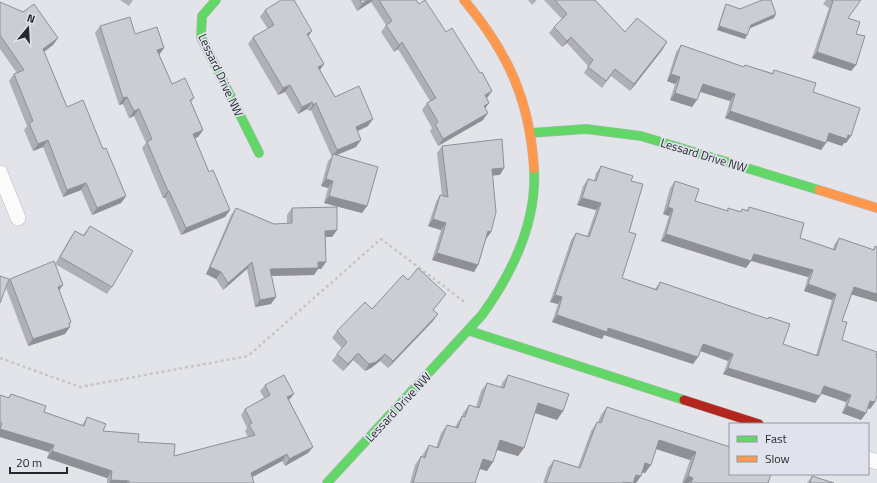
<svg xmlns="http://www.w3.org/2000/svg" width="877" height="483" viewBox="0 0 877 483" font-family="'Titillium Web',sans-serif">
<rect width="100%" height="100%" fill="#e3e4ea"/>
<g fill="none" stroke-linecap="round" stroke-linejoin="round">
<defs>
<g id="street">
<polyline points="0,173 18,218"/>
<polyline points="868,459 877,462"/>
</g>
<g id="fast">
<polyline points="216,0 202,16 201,37 259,153"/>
<polyline points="530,133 586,129 641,136 819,190"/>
<polyline points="470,331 684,400"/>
<path d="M 327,483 L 482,315 C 513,272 537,223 534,169"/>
</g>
<g id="slow">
<path d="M 464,0 C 508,52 530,101 534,169"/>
<polyline points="819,190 877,208"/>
</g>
<polyline id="jam" points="684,400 759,424"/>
</defs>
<use href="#street" stroke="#b9babf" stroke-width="16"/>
<use href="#fast" stroke="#b9babf" stroke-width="10"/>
<use href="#slow" stroke="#b9babf" stroke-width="10"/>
<use href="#jam" stroke="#b9babf" stroke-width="10"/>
<polyline stroke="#c5c6c8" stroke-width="2.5" stroke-dasharray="3 3" stroke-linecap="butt" points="0,358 80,387 248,356 381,239 466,303"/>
<use href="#street" stroke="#fbfbfc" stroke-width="15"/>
<use href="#fast" stroke="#63d668" stroke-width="9"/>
<use href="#slow" stroke="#ff974d" stroke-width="9"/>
<use href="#jam" stroke="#b3261e" stroke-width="9"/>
</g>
<g fill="#afb0b7">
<polygon points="120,0 133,0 129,6"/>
<polygon points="351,0 416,0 487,98 483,120 438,146 430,131 432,128 422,110 427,103 430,101 398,49 394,52 381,32 386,25 371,2 357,11"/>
<polygon points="528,0 537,0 532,5"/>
<polygon points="544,0 595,0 625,32 663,49 630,91 611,76 602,88 584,73 588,66 567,43 562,47 549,33 554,27 562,19"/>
<polygon points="826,0 861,0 848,18 856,34 856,65 851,71 812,58 829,8 823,4"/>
<polygon points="0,2 58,38 53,45 44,52 67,107 103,149 126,196 121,203 92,215 81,190 63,197 43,147 33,151 24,130 27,126 9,81 14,74 17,73 0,49"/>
<polygon points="726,4 740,9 774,18 750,28 745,39 717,30 724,8"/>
<polygon points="265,10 312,31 308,36 324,64 320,70 335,97 368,126 358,131 356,147 336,155 367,206 362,213 324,203 328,188 321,186 328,161 332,157 311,110 309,111 307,109 298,114 285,92 278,95 248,44 253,37 268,29 260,17"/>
<polygon points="100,26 135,34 164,48 159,55 172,84 194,98 191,102 203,130 198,137 195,138 209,172 230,210 225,217 181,235 165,198 163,198 142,148 146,143 134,116 129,118 123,104 119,105 95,33"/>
<polygon points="681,45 744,67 745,65 772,73 774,70 813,92 851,136 846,143 844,143 842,146 827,141 821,150 725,118 730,101 700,92 692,107 670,100 675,84 667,81 676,52"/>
<polygon points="442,146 500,175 492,175 491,232 486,239 478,265 474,272 432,260 441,230 428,226 436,202 440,195 442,196 437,153"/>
<polygon points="601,166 631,181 629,232 622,278 655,289 660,282 768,319 769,317 783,344 816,355 832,300 804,291 808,277 751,261 746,268 661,241 669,216 663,214 670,188 675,181 695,201 727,211 728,208 740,212 742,209 747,210 749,207 800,238 833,249 834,245 839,238 873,250 875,246 877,247 852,294 842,321 842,340 876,357 875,402 870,409 867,408 866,413 861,420 842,413 846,402 821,393 820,396 815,403 723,374 728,361 700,351 698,357 693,364 604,335 602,339 552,322 558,304 550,302 571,240 576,233 587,236 596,210 577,205 583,186 588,179 594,181 596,173"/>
<polygon points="236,208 274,224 287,224 287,215 292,208 337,230 332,237 325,237 326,262 321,269 318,269 314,275 271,276 271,304 255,307 247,269 223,290 216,279 206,274 231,215"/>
<polygon points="90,226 112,287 107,294 55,264 70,238 75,231 83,235"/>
<polygon points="10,279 59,290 69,325 65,334 28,346 6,288 8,281"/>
<polygon points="408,280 441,301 433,310 433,321 388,368 380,361 371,368 365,371 353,360 343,371 332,361 337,354 342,348 332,338 337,331 372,309"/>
<polygon points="508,375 563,411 557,420 535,413 524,448 518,456 497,450 487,471 479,469 475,483 410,483 415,465 421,456 422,457 423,454 429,445 436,448 441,433 447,425 455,427 456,425 462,416 463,413 469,405 476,407 481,391 487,383 501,387 502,383"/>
<polygon points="265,385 289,400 313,447 308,453 285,466 282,461 252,477 254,483 107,483 107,478 47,458 49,452 0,437 0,395 8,398 11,394 44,412 82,425 87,417 103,431 138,442 174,456 248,437 245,431 247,428 241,415 245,409 264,398 260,391"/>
<polygon points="607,407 768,483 682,483 690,460 656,449 645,473 642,472 641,476 636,483 543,483 548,468 554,460 578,467 591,431 597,422 598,422 601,415"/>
<polygon points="812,476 834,483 807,483"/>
</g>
<g fill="#8e9095">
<polygon points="368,0 373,0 371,2 357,11 362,4"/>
<polygon points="776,14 774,18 748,29 751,25"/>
<polygon points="719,26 747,35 745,39 717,30"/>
<polygon points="312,31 307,38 307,34"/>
<polygon points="571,37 567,43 562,47 567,41"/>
<polygon points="58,38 53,45 38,56 43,49"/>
<polygon points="402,42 398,49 394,52 399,45"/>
<polygon points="667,42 663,49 630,91 634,84"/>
<polygon points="164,48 159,55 157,50"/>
<polygon points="817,52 856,65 851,71 812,58"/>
<polygon points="324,64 319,71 318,67"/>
<polygon points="671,74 680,77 675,84 667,81"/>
<polygon points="703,84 735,94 730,101 698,91"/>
<polygon points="290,85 285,92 278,95 283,88"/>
<polygon points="492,91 487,98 480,102 485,95"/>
<polygon points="675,93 697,100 692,107 670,100"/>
<polygon points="127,97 123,104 119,105 123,98"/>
<polygon points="312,102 307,109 298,114 302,107"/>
<polygon points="316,103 311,110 309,111 313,105"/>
<polygon points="489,103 484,110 484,106"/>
<polygon points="139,109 134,116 129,118 134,111"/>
<polygon points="730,111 826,143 821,150 725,118"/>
<polygon points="488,113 483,120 438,146 443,139"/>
<polygon points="373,119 368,126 351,134 356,127"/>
<polygon points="203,130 198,137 188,141 193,134"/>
<polygon points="829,133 848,135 851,136 846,143 844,143 842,146 824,140"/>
<polygon points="48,140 43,147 33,151 38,144"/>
<polygon points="361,140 356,147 332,157 337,150"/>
<polygon points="504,168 500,175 487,176 492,169"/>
<polygon points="326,179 333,181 328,188 321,186"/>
<polygon points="86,183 81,190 63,197 67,190"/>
<polygon points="168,191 169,191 165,198 163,198"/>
<polygon points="126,196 121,203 92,215 97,208"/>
<polygon points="329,196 367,206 362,213 324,203"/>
<polygon points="582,198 601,203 596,210 577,205"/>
<polygon points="668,207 673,209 669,216 663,214"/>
<polygon points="230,210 225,217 181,235 186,228"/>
<polygon points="433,219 446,223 441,230 428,226"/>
<polygon points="337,230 332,237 320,237 325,231"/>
<polygon points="488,231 491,232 486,239"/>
<polygon points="666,234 751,261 746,268 661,241"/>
<polygon points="437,253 478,265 474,272 432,260"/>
<polygon points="754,254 813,270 808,277 749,260"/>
<polygon points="252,262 247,269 223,290 228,283"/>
<polygon points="318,262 326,262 321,269 318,269 314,275 265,276 270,269"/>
<polygon points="210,267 221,272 216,279 206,274"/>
<polygon points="808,284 836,294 832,300 804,291"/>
<polygon points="63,285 58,292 58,287"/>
<polygon points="854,287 877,294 877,302 850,294"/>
<polygon points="555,295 562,297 558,304 550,302"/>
<polygon points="276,297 271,304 255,307 260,300"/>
<polygon points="438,314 433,321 388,368 393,361"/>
<polygon points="557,315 608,328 698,357 693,364 604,335 602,339 552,322"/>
<polygon points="71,322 68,328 70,327 65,334 28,346 33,339"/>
<polygon points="703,344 733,354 728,361 698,350"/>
<polygon points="358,353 353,360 343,371 348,364"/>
<polygon points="385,354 380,361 371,368 365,371 369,364"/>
<polygon points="728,368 820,396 815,403 723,374"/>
<polygon points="824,386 851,395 846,402 819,393"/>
<polygon points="294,394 289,400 287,397"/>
<polygon points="870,401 875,402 870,409 865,407"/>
<polygon points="538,403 563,411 557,420 532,412"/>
<polygon points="847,406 866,413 861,420 842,413"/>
<polygon points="0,429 54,445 49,452 0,437"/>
<polygon points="500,440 524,448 518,456 494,449"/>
<polygon points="659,440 696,452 690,460 653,448"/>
<polygon points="313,447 308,453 285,466 289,459"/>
<polygon points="52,451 112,471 107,478 47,458"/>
<polygon points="287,454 282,461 247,480 251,473"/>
<polygon points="483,459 493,462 487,471 477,468"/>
<polygon points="645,463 651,465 645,473 639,472"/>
<polygon points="636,475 641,476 636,483 630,483"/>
<polygon points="688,476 693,478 689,483 683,483"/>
<polygon points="111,480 129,481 127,483 109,483"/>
</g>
<g fill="#cbcdd5" stroke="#8e9095">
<polygon points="281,0 294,0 312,31 307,34 324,64 318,67 335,97 359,86 373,119 356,127 361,140 337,150 316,103 313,105 312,102 302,107 290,85 283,88 253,37 274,25 265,10"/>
<polygon points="360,0 368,0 362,4"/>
<polygon points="379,0 416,0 419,4 425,0 446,32 452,28 480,73 482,72 492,91 485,95 489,103 484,106 488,113 443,139 435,124 438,122 427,103 436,98 402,42 399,45 386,25 392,21"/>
<polygon points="555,0 595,0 625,32 637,18 667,42 634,84 615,69 606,81 588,67 593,60 571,37 567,41 554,27 567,14"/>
<polygon points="762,0 771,0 776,14 751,25 747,35 719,26 726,4 740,9"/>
<polygon points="831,0 861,0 848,18 860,22 856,34 865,36 856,65 817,52 833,1"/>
<polygon points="0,2 23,12 34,4 58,38 43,49 67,107 83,100 103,149 106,148 126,196 97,208 86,183 67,190 48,140 38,144 29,123 33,121 14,74 24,70 0,35"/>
<polygon points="130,17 135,34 157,27 164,48 157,50 172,84 185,78 194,98 190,100 203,130 193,134 209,172 213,170 230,210 186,228 169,191 168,191 147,142 152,139 139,109 134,111 127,97 123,98 100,26"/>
<polygon points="681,45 744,67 745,65 773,74 774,70 816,83 813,92 860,108 851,136 848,135 847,139 829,133 826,143 730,111 735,94 703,84 697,100 675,93 680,77 671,74"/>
<polygon points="502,139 504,168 492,169 496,212 491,232 488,231 478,265 437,253 446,223 433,219 440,195 448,197 442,146"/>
<polygon points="333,154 378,167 367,206 329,196 333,181 326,179"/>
<polygon points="601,166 633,176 631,181 643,184 629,232 636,234 622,278 657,290 660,282 768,319 769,317 790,324 783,344 818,356 836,294 808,284 813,270 754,254 751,261 666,234 673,209 668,207 675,181 699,189 695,201 728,211 728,208 741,212 742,209 748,211 749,207 804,223 800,238 835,250 839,238 874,250 875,246 877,247 877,294 854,287 842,321 847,322 842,340 877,352 876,357 877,358 877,395 875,402 870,401 866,413 847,406 851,395 824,386 820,396 728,368 733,354 703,344 698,357 608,328 607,332 557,315 562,297 555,295 576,233 589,237 601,203 582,198 588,179 596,181"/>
<polygon points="337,207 337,230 325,231 326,262 318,262 318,268 270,269 276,297 260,300 252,262 228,283 221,272 210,267 236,208 274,224 292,223 292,208"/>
<polygon points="90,226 133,251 112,287 60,257 75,231 84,236"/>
<polygon points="54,261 63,285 58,287 71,322 69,323 70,327 33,339 10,279"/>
<polygon points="418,268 446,294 433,310 438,314 393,361 385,354 376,362 369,364 358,353 348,364 337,354 347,342 337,331 365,302 372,309 403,275 408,280"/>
<polygon points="0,276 9,279 0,303"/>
<polygon points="284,375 294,394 287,397 313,447 289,459 287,454 251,473 254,483 129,483 129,481 111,480 112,471 52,451 54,445 0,429 2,423 0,422 0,395 9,398 11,394 46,406 44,412 84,426 87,417 106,424 103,431 139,434 138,442 175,444 174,456 255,435 249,425 252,423 245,409 270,395 265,385"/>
<polygon points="508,375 569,394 563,411 538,403 524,448 500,440 493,462 483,459 475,483 413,483 421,456 425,458 429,445 438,448 447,425 458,428 462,416 465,417 469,405 479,408 487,383 504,388"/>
<polygon points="607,407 730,447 730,474 771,474 768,483 691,483 693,478 688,476 696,452 659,440 651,465 645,463 641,476 636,475 633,483 623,482 623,483 546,483 554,460 580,468 597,422 601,423"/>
<polygon points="812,476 834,483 810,483"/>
</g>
<g text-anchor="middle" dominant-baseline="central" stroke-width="3.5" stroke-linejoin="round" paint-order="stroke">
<g font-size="12" fill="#27282c" stroke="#e0e3ed">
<text transform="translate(221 75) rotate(65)">Lessard Drive NW</text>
<text transform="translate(704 155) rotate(17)">Lessard Drive NW</text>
<text transform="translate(398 407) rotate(-47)">Lessard Drive NW</text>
</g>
</g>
<rect x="729" y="423" width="140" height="52" fill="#e0e3ed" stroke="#9698a0"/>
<rect x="737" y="436" width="20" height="6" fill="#63d668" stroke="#9698a0"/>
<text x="765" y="443" font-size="12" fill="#27282c">Fast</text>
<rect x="737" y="456" width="20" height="6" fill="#ff974d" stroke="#9698a0"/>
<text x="765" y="463" font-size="12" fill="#27282c">Slow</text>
<g transform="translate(28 28) rotate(18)" stroke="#e0e3ed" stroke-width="3" paint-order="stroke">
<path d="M0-3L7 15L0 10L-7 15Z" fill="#27282c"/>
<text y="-6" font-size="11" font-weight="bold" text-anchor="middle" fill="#27282c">N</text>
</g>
<path d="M10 467v6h57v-6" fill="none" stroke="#27282c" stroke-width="2"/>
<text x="16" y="467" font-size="12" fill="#27282c" stroke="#e0e3ed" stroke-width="3" paint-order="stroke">20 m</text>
</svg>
